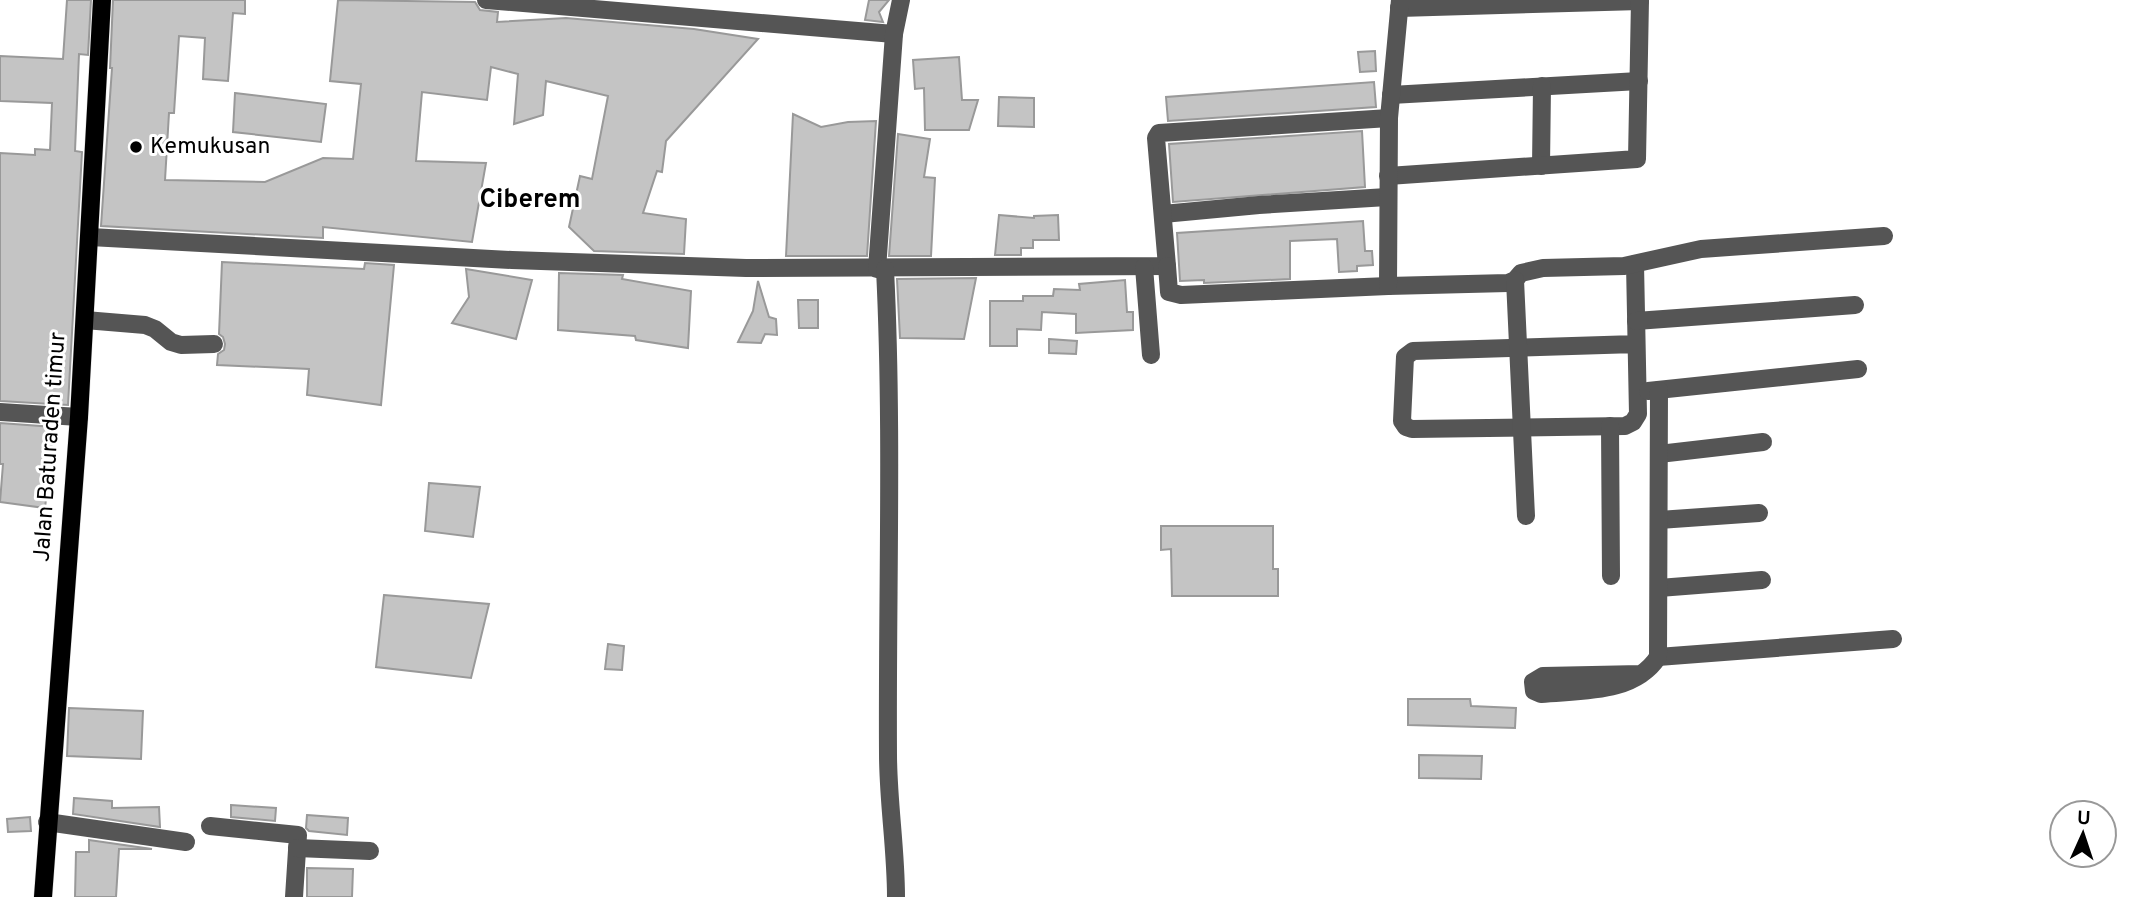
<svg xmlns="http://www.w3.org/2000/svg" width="2146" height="897" viewBox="0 0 2146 897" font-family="Overpass,sans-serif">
<rect width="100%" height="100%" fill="#fff"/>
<g fill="#c4c4c4" stroke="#999" stroke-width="2">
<polygon points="67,0 91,0 88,55 79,54 75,151 82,152 68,405 0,401 0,153 35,155 35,149 50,150 52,103 0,101 0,56 63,59"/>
<polygon points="113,0 245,0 245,14 233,13 228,81 203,79 205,38 179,36 174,113 169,113 165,180 265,182 323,158 353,159 361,84 330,81 338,0 475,2 480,10 498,12 497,22 566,18 694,29 758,39 666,141 662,172 657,171 643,213 686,219 684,254 594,251 569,227 580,176 592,179 608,96 546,81 543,115 514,124 518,74 491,67 487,100 422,92 416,161 486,163 472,242 323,227 323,238 101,226 112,68 110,68"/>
<polygon points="869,0 889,0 879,12 883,22 865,20"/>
<polygon points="1375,51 1376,71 1360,72 1358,52"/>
<polygon points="959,57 962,100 978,100 969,130 925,130 924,88 915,89 913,60"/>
<polygon points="1374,82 1376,107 1168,121 1166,97"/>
<polygon points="235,93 326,104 321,142 233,132"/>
<polygon points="999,97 1034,98 1034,127 998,126"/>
<polygon points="793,114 821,127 848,122 876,121 867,256 786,256"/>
<polygon points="1362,131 1365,187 1173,202 1169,144"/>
<polygon points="898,134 930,139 924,177 935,178 931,256 889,256"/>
<polygon points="999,215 1034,218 1034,216 1058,215 1059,240 1033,240 1033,248 1021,248 1021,255 995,255"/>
<polygon points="1363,221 1365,251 1372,251 1373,265 1357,266 1357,271 1339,272 1337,239 1290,241 1290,279 1204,283 1204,280 1180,281 1177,233"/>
<polygon points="222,262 364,269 365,263 394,265 381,405 307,395 309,369 217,365 218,354 224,350 225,344 223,337 219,334"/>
<polygon points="466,269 532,280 516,339 452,323 469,297"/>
<polygon points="559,273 623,275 622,279 691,291 688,348 636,340 635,336 558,330"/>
<polygon points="976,278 964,339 900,338 897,279"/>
<polygon points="1125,280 1127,312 1133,312 1133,330 1076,333 1076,314 1042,312 1041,330 1017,329 1017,346 990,346 990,301 1023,301 1023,296 1053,296 1054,289 1080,290 1079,284"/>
<polygon points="758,281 769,317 776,319 777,335 765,334 761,343 738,342 753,311"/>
<polygon points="798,300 818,300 818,328 799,328"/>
<polygon points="1049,339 1077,341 1076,354 1049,353"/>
<polygon points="0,423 54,427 45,508 0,502 3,464 0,464"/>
<polygon points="429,483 480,487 473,537 425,531"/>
<polygon points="1161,526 1273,526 1273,569 1278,569 1278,596 1172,596 1171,549 1161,550"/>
<polygon points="384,595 489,604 471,678 376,667"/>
<polygon points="608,644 624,646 622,670 605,669"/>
<polygon points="1408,699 1470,699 1471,706 1516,708 1515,728 1408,725"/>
<polygon points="69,708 143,711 141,759 67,756"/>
<polygon points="1419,755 1482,756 1481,779 1419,778"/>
<polygon points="74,798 112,801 112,808 159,807 160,827 73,814"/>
<polygon points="231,805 276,808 275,821 231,817"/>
<polygon points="307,815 348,818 347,835 309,831 306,828"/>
<polygon points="30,817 31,831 8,832 7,819"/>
<polygon points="89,840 152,849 119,849 116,897 75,897 76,852 89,852"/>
<polygon points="307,868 353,869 352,897 307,897"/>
</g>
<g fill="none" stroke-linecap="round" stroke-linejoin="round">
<defs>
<polyline id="major" points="43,897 79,417 102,0"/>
</defs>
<use href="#major" stroke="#dbdbdb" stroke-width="19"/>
<g stroke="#555" stroke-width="18">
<polyline points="486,0 894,34"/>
<polyline points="1399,8 1640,1"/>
<polyline points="1391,95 1639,81"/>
<polyline points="1541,166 1542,86"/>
<polyline points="1388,176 1637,159 1640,0"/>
<polyline points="1163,214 1259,205 1387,197"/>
<polyline points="90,237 512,260 746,268 1167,266 1156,138 1159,133 1389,118"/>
<polyline points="1635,264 1638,414 1633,422 1625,426 1412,429 1406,427 1402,421 1405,357 1413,351 1636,344"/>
<polyline points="1167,266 1169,292 1181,295 1388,286 1508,283 1515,280 1521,273 1543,268 1624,266 1701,249 1884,236"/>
<polyline points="1144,267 1151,355"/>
<polyline points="877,269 894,34 901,0"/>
<path d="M 885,269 C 893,430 887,592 888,754 C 888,801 896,849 896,897"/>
<polyline points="1515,280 1526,516"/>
<polyline points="1388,286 1389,118 1400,0"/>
<polyline points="85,320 145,325 155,329 171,342 181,345 214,344"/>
<polyline points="1636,321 1855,305"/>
<polyline points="1648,391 1858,369"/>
<polyline points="0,412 79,417"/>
<polyline points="1610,426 1611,576"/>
<polyline points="1659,454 1763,442"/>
<polyline points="1659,520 1759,513"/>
<polyline points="1659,588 1762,580"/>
<polyline points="1658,657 1893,639"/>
<path d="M 1641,674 L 1543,676 L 1533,682 L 1534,691 L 1541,694 C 1581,690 1634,694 1658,657 L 1659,390"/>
<polyline points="47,822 186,842"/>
<polyline points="210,826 298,835 294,897"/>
<polyline points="297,848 370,851"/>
</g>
<use href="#major" stroke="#000" stroke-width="18"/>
</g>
<circle fill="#000" stroke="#fff" stroke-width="2.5" cx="136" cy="147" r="7"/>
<g text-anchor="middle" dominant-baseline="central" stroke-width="6" stroke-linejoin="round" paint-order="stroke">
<g font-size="23" fill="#000" stroke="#fff" text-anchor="start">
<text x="150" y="147">Kemukusan</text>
</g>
<g font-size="23" fill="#000" stroke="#fff">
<text transform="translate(51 447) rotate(-86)">Jalan Baturaden timur</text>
</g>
<g font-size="26" font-weight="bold" fill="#000" stroke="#fff">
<text x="530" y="200">Ciberem</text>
</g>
</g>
<g transform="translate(2083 834) rotate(3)"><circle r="33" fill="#ffffff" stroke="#999999" stroke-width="2"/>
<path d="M0-5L12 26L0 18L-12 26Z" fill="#000000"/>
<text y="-10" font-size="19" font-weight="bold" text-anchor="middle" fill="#000000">U</text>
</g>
</svg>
